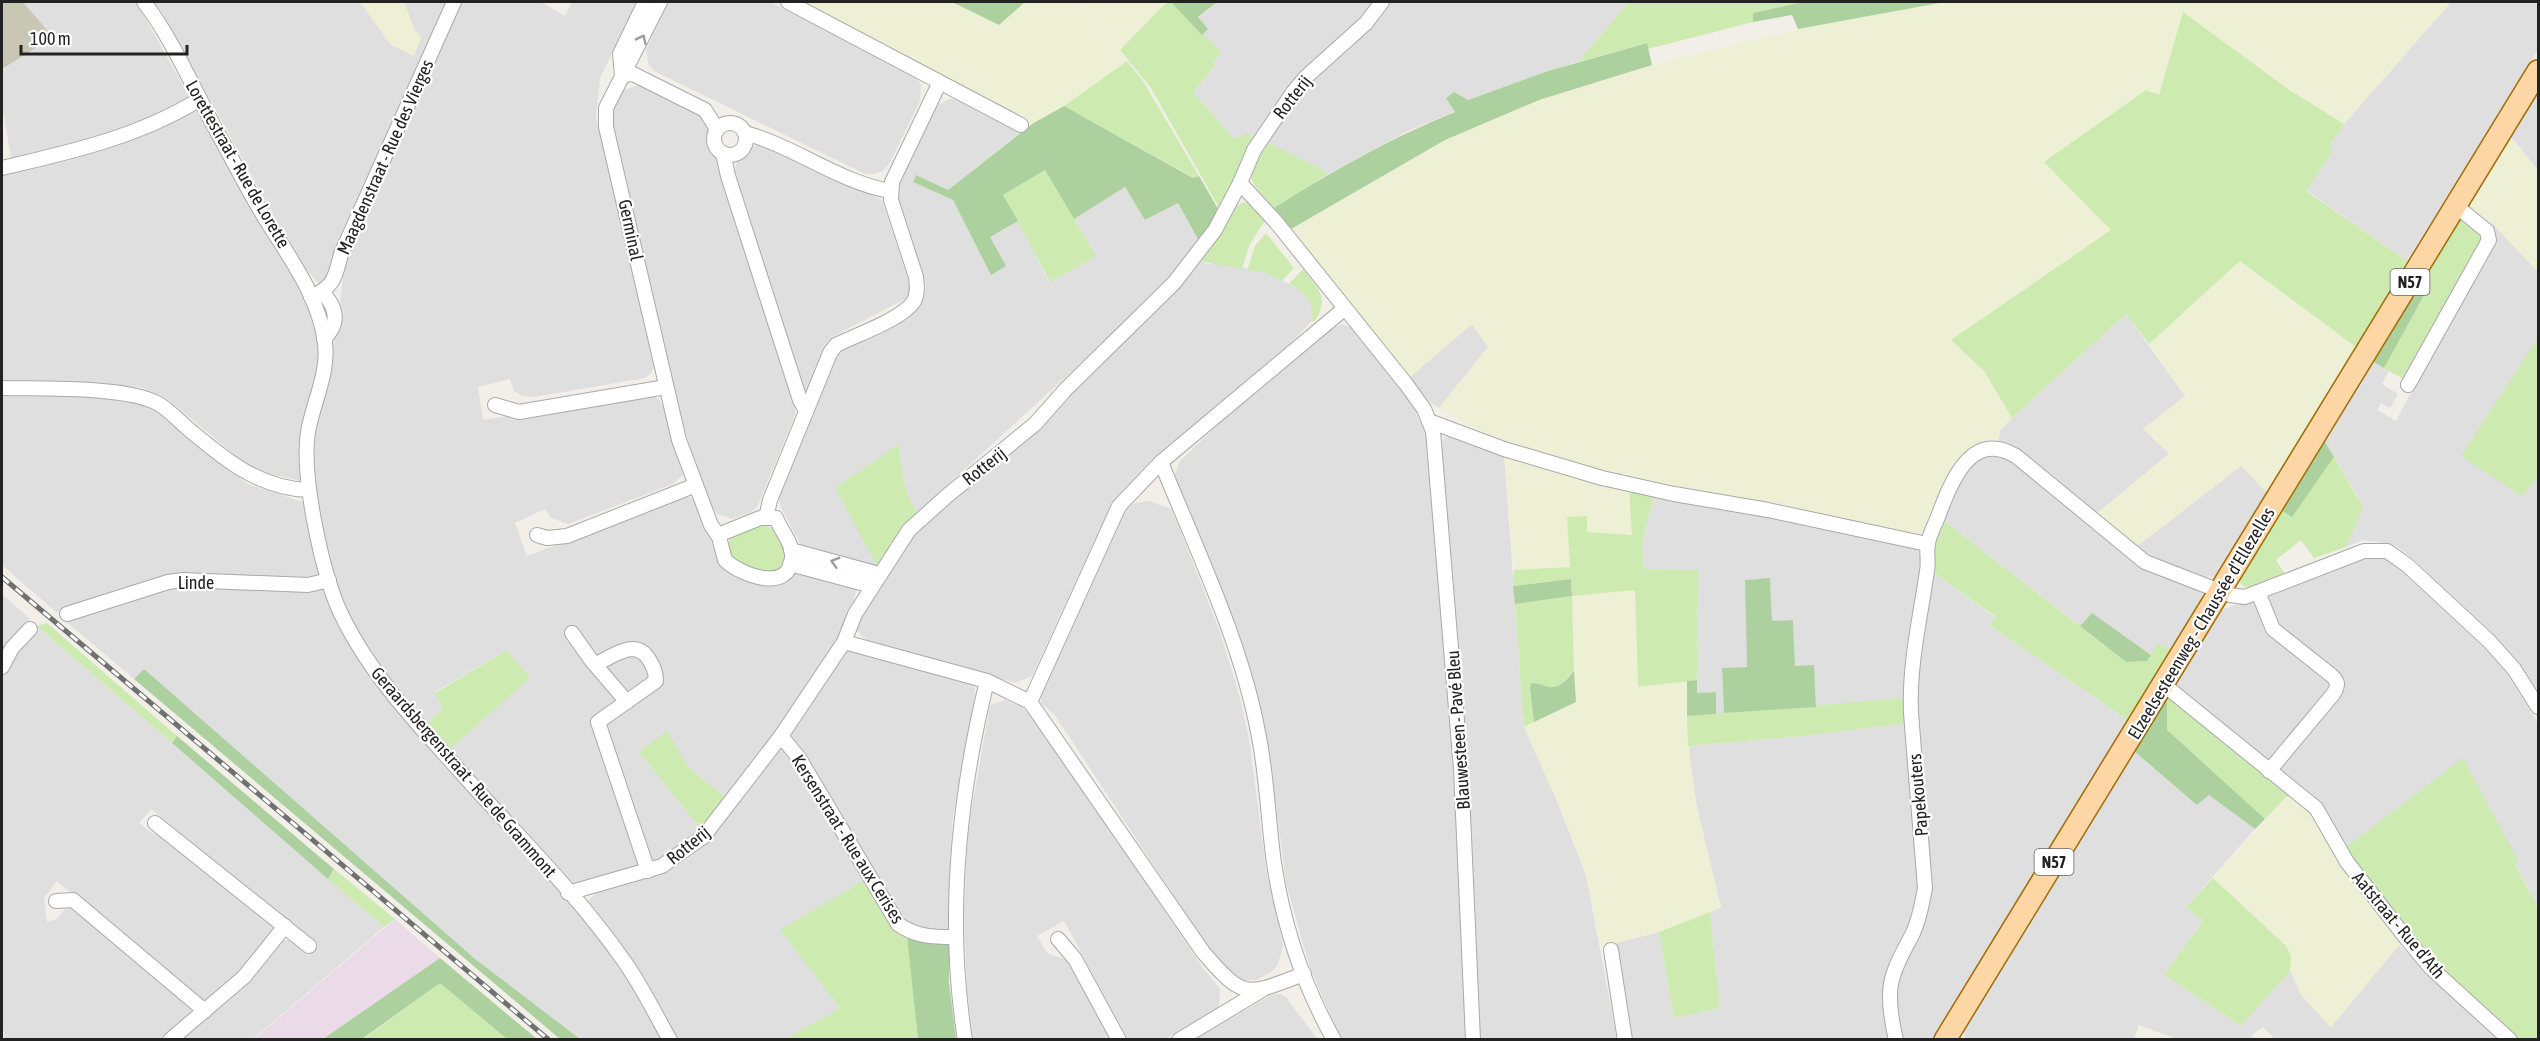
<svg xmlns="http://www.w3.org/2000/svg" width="2540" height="1041" viewBox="0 0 2540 1041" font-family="'Asap Condensed',sans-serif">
<rect width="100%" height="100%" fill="#f2efe9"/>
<g fill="#e0dfdf">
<polygon points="23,2 136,2 189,96 186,104 157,119 12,162 2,106 2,69 53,37"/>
<polygon points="153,2 360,2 391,45 421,38 414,29 404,2 448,2 341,234 326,282 319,284 306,269 283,233 162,12"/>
<polygon points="461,2 541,2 565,16 572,2 637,2 600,78 596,117 655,365 651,373 645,378 534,397 522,396 514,391 510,379 478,387 483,420 633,397 649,395 659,399 665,410 674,445 680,459 683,475 673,484 568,524 551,518 545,509 515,523 527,556 686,496 693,499 697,506 721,565 736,575 755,584 768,586 797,573 853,586 856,590 853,605 840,640 807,689 727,799 688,767 667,732 639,752 701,829 678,850 662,860 575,884 569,882 450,749 529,677 507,650 435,692 443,708 427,725 398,690 367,647 345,609 333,574 319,522 312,467 313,435 327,381 339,313 346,249 438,45"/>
<polygon points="668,2 770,2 914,75 921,85 920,101 889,164 883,171 874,174 865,174 656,72 649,66 646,50"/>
<polygon points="1217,2 1378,2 1256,138 1247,133 1234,139 1193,92 1215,66 1213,63 1221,52 1202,35 1208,29 1198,18"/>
<polygon points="1389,2 1629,2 1578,62 1548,71 1468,100 1455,111 1406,132 1328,174 1266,142 1302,86"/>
<polygon points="2451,2 2538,2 2538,49 2407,261 2306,190 2333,151 2329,149 2344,124"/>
<polygon points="642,84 696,108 704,118 795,404 795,416 757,507 749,513 732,519 718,514 711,507 694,461 678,406 611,121 612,104 617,96 623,90"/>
<polygon points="2538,93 2538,170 2511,137"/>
<polygon points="949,99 960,99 1022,131 948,190 916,175 913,182 953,200 991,274 990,237 1018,221 1049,282 1096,256 1074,219 1125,187 1145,220 1178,203 1199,241 1176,270 1119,328 917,513 907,497 902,479 898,444 878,567 801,545 781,508 778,494 830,366 839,353 847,345 913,313 925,294 926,284 897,194 897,184 935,107"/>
<polygon points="193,109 198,109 289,267 308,306 318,343 319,360 301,481 266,473 247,465 166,398 141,387 2,381 2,170"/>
<polygon points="768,144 882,200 910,285 910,294 905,299 832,337 826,345 809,389 805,392 802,390 734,176 737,159 744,150 754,146"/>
<polygon points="2493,224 2538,272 2538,338 2530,352 2522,496 2538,477 2538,698 2505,646 2466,612 2413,559 2396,546 2378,542 2363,540 2346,547 2363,506 2324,440 2372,361 2389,371 2382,384 2398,394 2390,408 2381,403 2377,410 2396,421 2493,234"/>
<polygon points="1200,260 1207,264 1224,263 1265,273 1298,288 1310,300 1314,312 1312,321 1285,349 1157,454 1113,500 1032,676 1015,683 869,641 862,636 857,631 857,625 886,567 924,522"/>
<polygon points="2126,314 2185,396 2169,454 2095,515 2010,445 1998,442 2000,431 2012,418"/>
<polygon points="1342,324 1352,328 1411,401 1427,436 1452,702 1468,1039 1343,1039 1337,1030 1310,968 1286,883 1271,768 1261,711 1248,662 1177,485 1175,474 1180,461 1219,424 1326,332"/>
<polygon points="1472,324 1488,347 1439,408 1430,402 1409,378"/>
<polygon points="2,391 133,398 154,406 198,440 247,484 303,502 306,506 320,574 310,580 186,575 108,594 56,612 2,565"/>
<polygon points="1452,435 1504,454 1524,727 1557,801 1586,875 1617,1039 1477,1039 1468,795 1441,445 1444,438"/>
<polygon points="1985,452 2003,452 2148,572 2179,581 2204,594 2207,599 2172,651 2158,643 2151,655 2092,613 2080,626 1942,519 1959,476"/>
<polygon points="2241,466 2269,495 2217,576 2207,577 2170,567 2152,560 2136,547"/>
<polygon points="1654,494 1919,546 1924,551 1919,596 1912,615 1906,657 1905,698 1816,707 1814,666 1795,666 1793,620 1772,621 1770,579 1746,580 1747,667 1722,669 1724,713 1716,714 1715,692 1697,693 1698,570 1644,570 1642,545"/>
<polygon points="1150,501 1171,509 1181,532 1221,635 1240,698 1249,739 1266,868 1283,945 1278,964 1273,971 1257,980 1244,980 1233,976 1203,940 1054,714 1042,704 1040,697 1126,510 1135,503"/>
<polygon points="2376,555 2397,563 2482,642 2503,667 2538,723 2538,908 2515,863 2518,862 2345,848 2167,695 2213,618 2224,609 2366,557"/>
<polygon points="1932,572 1996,618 1990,626 2128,720 2004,928 1932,1039 1901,1040 1894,985 1919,923 1915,684"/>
<polygon points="200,586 326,588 344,628 614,956 666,1039 580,1039 474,958 144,670 134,679 63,619 165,588"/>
<polygon points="2,594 30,619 2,657"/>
<polygon points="37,626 384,927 253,1039 181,1039 250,980 283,940 291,940 308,956 318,946 151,809 139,823 153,834 163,834 273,924 275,930 230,985 211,1000 201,1000 57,881 44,898 47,922 56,919 66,908 72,908 82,913 190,1005 192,1013 164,1039 5,1039 2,1022 2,671"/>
<polygon points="848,648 860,648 974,686 975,693 952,822 949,936 903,925 790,738 791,732"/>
<polygon points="1005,700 1021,707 1041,725 1201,965 1220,989 1219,1007 1166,1039 1128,1039 1064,921 1037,936 1047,953 1067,960 1110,1039 973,1040 967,989 964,913 968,830 990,705"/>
<polygon points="1908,723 1920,887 1912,921 1892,959 1887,975 1890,1039 1631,1039 1616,943 1659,932 1674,1018 1720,1008 1710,912 1721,907 1697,808 1688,746 1804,736"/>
<polygon points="780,750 792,752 866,879 841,1008 786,1039 678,1039 640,975 586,902 600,890 673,867 690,857 712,837"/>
<polygon points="2134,751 2197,804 2209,795 2255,829 2186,907 2203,921 2164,975 2241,1026 2290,971 2302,996 2331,1027 2399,945 2507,1039 2275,1039 2263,1027 2251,1036 2254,1039 2179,1040 2139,1025 2134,1039 1965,1040 1963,1028"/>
<polygon points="1273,994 1280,994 1286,997 1317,1039 1196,1039"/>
</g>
<polygon fill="#ebdbe8" points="395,919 440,958 323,1039 253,1040"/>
<polygon fill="#c7c7b4" points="2,2 23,2 53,37 2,69"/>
<g fill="#eef0d5">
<polygon points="360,2 404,2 414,29 421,38 414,56 391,45"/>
<polygon points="804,2 952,2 999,25 1026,2 1079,2 1127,61 1064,106 1032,124"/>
<polygon points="1081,2 1167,2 1120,50"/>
<polygon points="1945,2 2451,2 2344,124 2288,89 2183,13 2159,96 2112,230 1952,340 1984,371 2012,418 2000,431 1998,442 1991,439 1973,447 1956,462 1945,479 1928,526 1922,532 1914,534 1761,503 1686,491 1589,468 1524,449 1476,429 1439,408 1488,347 1472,324 1409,378 1291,229 1445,140 1538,100 1652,65 1798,29"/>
<polygon points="2511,137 2538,170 2538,272 2493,224 2468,206"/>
<polygon points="2241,261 2356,347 2269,495 2241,466 2136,547 2095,515 2169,454 2143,429 2185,396 2149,344"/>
<polygon points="1504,454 1629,489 1633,535 1586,532 1567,518 1570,567 1514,570"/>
<polygon points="1635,589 1638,687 1687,681 1690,762 1697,808 1721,908 1659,932 1601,947 1586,875 1557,801 1524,727 1576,702 1572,596"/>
<polygon points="2290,793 2317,818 2404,939 2331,1027 2302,996 2290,971 2291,956 2286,946 2213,878"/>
</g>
<g fill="#cdebb0">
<polygon points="1167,2 1171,2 1221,52 1213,63 1215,66 1193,92 1234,139 1247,133 1256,138 1221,211 1151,88 1120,50"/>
<polygon points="1629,2 1803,2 1753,13 1753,22 1648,49 1646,43 1578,62"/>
<polygon points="2183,12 2288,89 2344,124 2329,148 2333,151 2306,191 2407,261 2356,347 2240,261 2149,344 2126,314 2012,418 1984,371 1951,340 2111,230 2044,162 2146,90 2159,95"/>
<polygon points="1127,61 1143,81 1199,176 1194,178 1064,106"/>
<path d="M 1266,142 L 1320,168 L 1328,174 L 1274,208 C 1249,181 1240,174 1266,142 Z"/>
<polygon points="1045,170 1096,256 1050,282 1003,195"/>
<path d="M 1243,202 L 1251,203 L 1265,220 L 1249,246 L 1242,269 C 1229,265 1211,265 1200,260 L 1231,210 Z"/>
<polygon points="2460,216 2465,217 2484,238 2405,380 2384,368 2428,288 2421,282"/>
<polygon points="1266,233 1294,268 1282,281 1265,273 1247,270 1255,246"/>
<path d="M 1303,269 C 1318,289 1330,297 1315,321 L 1312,321 C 1315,303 1305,291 1289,284 Z"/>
<polygon points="2538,338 2538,477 2522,496 2461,456"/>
<path d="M 899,444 C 901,470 903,491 917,513 L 891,543 L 884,561 L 878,567 L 835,488 Z"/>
<polygon points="2334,457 2363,507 2346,547 2314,558 2301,540 2276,560 2285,574 2246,588 2240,583 2241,575 2281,510 2292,516"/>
<path d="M 1629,489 L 1654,494 L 1642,545 L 1644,569 L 1698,570 L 1697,680 L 1638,687 L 1635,590 L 1572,596 L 1574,671 C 1560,686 1557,692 1537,683 L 1530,689 L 1534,722 L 1524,727 L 1515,604 L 1572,596 L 1571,579 L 1513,586 L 1514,570 L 1570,567 L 1567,517 L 1587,516 L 1587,532 L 1632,535 Z"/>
<polygon points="1942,519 2126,662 2147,661 2158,643 2172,651 2128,720 1989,625 1996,617 1932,572 1935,543"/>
<path d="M 761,524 L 775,529 L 787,557 L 782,568 L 766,575 L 733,560 C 720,532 739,533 761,524 Z"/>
<polygon points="47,623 177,736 172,743 37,626"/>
<polygon points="507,650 530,678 450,749 427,725 443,708 435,693"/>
<polygon points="2167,695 2290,793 2265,819 2166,730"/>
<polygon points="1905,698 1908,723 1804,736 1688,746 1687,716"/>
<polygon points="667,731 688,767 727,799 701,829 639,752"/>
<polygon points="2463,758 2518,861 2515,864 2538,908 2538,1039 2515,1039 2412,941 2345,848"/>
<polygon points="334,869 395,919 384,927 328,879"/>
<polygon points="2213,878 2286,946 2291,956 2290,971 2241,1026 2164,975 2203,921 2186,907"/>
<polygon points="866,879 897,931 907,937 918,1039 786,1039 840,1008 780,930"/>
<polygon points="1710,912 1720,1008 1674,1018 1659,932"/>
<polygon points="440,983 507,1039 362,1040"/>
</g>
<g fill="#add19e">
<polygon points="952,2 1025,2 999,25"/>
<polygon points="1171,2 1217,2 1198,17 1208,29 1202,35"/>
<polygon points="1803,2 1945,2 1798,29 1792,15 1753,22 1753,13"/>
<path d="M 1647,43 L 1652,65 L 1539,100 L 1445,140 L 1291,229 L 1274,208 C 1334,170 1389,139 1455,112 L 1446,98 L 1454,92 L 1468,100 L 1548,71 Z"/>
<polygon points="1064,106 1193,178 1199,176 1221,214 1199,241 1178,203 1145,220 1125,187 1074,219 1045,170 1003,195 1018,221 990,237 1006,266 991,275 953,200 913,182 916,175 948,190 1032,124"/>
<polygon points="2421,282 2428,288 2384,368 2372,361"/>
<polygon points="2324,440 2334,457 2292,517 2281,510"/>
<polygon points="1770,578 1772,621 1793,620 1795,666 1814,665 1816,707 1724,713 1722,668 1747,667 1745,580"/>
<polygon points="1571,579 1572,596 1515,604 1513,586"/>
<polygon points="2092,613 2151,655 2147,661 2126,662 2080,626"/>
<polygon points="144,669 474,958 580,1039 560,1039 134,679"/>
<path d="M 1574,671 L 1576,702 L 1534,722 L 1530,689 L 1531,683 C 1537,683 1540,684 1545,686 C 1559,691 1566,680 1574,671 Z"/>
<polygon points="1697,680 1697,693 1716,692 1716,714 1687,716 1687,681"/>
<polygon points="2167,695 2167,730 2265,819 2255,829 2209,795 2197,805 2134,751"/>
<polygon points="177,736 334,869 328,879 172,743"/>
<polygon points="907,937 949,942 949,982 956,1039 918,1039"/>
<polygon points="440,958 537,1039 507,1039 440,983 362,1039 323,1039"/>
</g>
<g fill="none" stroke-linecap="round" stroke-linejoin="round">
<defs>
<g id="street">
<path d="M 144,2 C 173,40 192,86 215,128 C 232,158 247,189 265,218 C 289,257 319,296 325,343 C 329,373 313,403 308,432 C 301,477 323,580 344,620 C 374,680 422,728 466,778 C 520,838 578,895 624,961 C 642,986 655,1014 670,1040"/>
<path d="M 660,2 L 606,108 L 606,127 L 679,440 L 711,525 L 719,537 L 725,560 C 740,575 790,594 792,557 C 793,543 781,531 776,518 L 760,518 L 723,533 L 719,537"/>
<polyline points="788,2 1021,125"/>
<polyline points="622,75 633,74 705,110 717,129"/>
<polyline points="622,75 620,54 645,2"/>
<circle cx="730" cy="139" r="16"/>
<path d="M 745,133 C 796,147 839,182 890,191"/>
<polyline points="723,153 728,176 800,400 806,411"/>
<path d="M 2,168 C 70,152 139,137 200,99"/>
<polyline points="1240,183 1276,222 1406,384 1424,409 1433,431 1461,769 1473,1040"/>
<path d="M 322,292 C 337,307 340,323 324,339"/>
<path d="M 311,297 C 335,286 335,277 341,254 L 454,2"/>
<polyline points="2408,385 2489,240 2487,231 2456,206"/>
<path d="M 2,388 C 41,389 124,386 157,403 C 167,408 177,419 185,426 C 222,457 258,489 309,490"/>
<polyline points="495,405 519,412 666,387"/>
<polyline points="1429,421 1504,449 1602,478 1674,494 1768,510 1927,544"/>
<path d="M 1161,462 C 1196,549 1241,641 1258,732 C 1267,775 1268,820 1274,863 C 1283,924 1304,986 1334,1040"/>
<path d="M 766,518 L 770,500 L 830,353 L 836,345 C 856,335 903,319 914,301 C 918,293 917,285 916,277 L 891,200 L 892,182 L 939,84"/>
<polyline points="537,535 547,538 567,536 696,485"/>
<polyline points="791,550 879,574"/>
<polyline points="790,564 872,586"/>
<path d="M 2258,592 L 2273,629 L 2331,675 C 2339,682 2338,685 2334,693 L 2269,771"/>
<polyline points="67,614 168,582 183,580 308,585 329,580"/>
<polyline points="572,633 591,660 627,702"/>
<path d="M 844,642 L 987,681 L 1030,702 L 1203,952 C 1244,1000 1246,996 1304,974"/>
<path d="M 596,664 C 612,657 635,638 648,658 C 653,665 656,672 656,681 L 598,722 L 648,871"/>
<polyline points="2,667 12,648 30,629"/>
<polyline points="2163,684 2316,808 2347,862 2406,938 2431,968 2510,1040"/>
<polyline points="1030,702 1119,506 1161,462 1344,309"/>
<path d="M 781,736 L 799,758 L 898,924 C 916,937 933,937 955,937"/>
<polyline points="155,823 309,946"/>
<polyline points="568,893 662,866 703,837 781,736 844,642 855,614 909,530 948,495 1035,424 1066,389 1174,283 1215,230 1240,183 1254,150 1294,91 1306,77 1366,23 1382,2"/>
<polyline points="56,901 73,900 205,1011"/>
<polyline points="1058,939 1075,959 1119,1040"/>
<polyline points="1611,950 1625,1040"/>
<polyline points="170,1040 244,977 285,926"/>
<path d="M 965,1040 C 946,919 958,799 987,681"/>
<polyline points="1179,1040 1262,990"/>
<path d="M 1896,1040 C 1892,1023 1888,1001 1891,984 C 1894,966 1905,949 1913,933 C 1920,918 1922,903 1925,888 L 1911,713 C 1909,664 1920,619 1927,571 C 1929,562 1926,552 1928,544 C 1929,534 1936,523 1939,514 C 1952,479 1972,430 2016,456 L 2145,562 L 2230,595 L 2245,597 L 2364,551 L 2387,551 L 2407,565 L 2489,641 L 2514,669 L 2538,707"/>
</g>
<polyline id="primary" points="1945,1040 2538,71"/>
</defs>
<use href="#street" stroke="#a9a9a9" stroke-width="16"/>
<use href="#primary" stroke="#a06b00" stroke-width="24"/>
<use href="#street" stroke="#fff" stroke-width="14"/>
<use href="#primary" stroke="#fcd6a4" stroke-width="21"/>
<defs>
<polyline id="rail" points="2,577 549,1040"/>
</defs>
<use href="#rail" stroke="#707070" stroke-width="5"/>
<use href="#rail" stroke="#fff" stroke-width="3" stroke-dasharray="9" stroke-linecap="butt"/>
</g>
<defs><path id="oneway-chevron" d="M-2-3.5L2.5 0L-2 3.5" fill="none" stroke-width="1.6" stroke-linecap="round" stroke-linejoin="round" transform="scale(1.5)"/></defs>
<g stroke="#9c9c9c">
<use href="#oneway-chevron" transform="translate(642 39) rotate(-64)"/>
<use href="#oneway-chevron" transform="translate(835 562) rotate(-164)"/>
</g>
<g text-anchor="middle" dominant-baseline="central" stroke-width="4.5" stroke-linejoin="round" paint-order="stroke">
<g fill="#fff" stroke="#646464" stroke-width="1.5">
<rect x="2390.5" y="269" width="39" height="26" rx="4.5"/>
<rect x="2034.5" y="849" width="39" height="26" rx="4.5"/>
</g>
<g font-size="16" font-weight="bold" fill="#222">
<text x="2410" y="282">N57</text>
<text x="2054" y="862">N57</text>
</g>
<g font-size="18" fill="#222" stroke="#fff">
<text transform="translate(1292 97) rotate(-52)">Rotterij</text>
<text transform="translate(385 157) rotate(-66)">Maagdenstraat - Rue des Vierges</text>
<text transform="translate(238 164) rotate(60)">Lorettestraat - Rue de Lorette</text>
<text transform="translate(631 230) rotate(78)">Germinal</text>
<text transform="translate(984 466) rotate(-38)">Rotterij</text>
<text x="196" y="582">Linde</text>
<text transform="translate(2201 623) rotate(-59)">Elzeelsesteenweg - Chaussée d'Ellezelles</text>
<text transform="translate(1458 730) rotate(-94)">Blauwesteen - Pavé Bleu</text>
<text transform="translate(464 772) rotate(49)">Geraardsbergenstraat - Rue de Grammont</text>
<text transform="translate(1918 795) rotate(-95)">Papekouters</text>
<text transform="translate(848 839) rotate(58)">Kersenstraat - Rue aux Cerises</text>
<text transform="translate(688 845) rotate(-39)">Rotterij</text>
<text transform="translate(2399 925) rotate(50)">Aatstraat - Rue d'Ath</text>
</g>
</g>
<rect width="2540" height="1041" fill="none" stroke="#222222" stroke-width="6"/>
<path d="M21 45v9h166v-9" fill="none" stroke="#222222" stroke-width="3"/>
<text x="30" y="45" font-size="18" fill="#222222" stroke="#ffffff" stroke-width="4.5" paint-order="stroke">100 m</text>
</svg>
